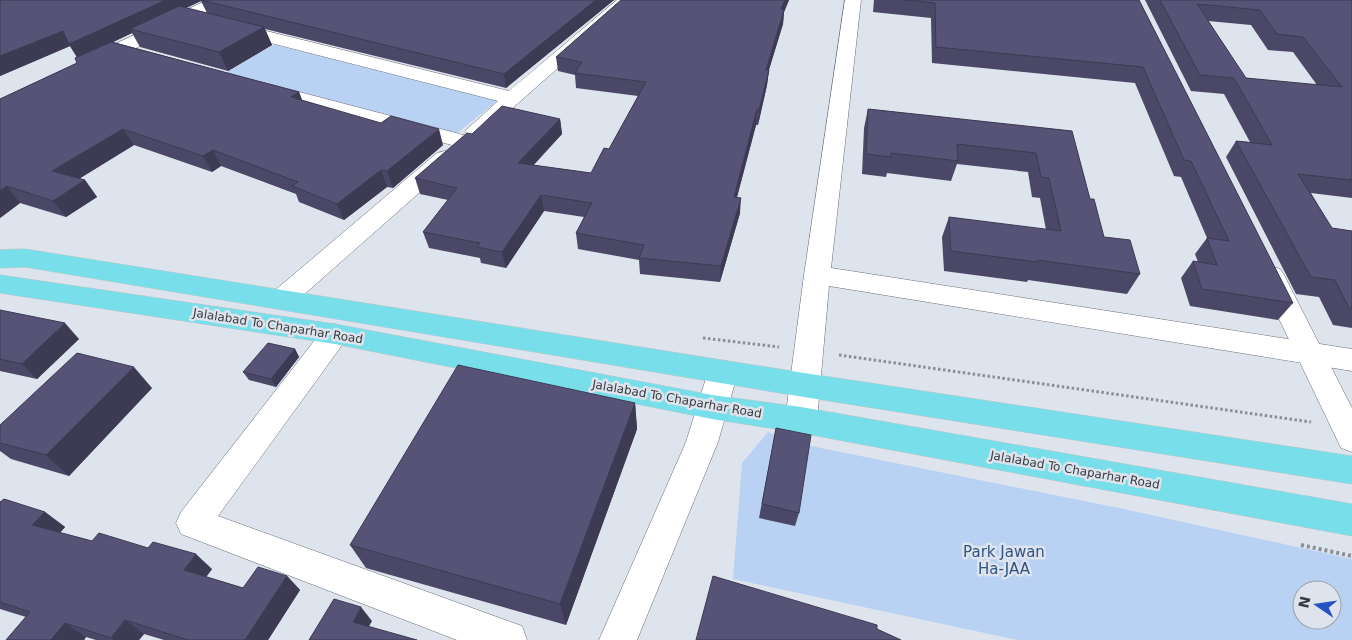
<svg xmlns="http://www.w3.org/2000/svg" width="1352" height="640" viewBox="0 0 1352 640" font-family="'DejaVu Sans',sans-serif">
<rect width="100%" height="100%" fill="#dee4ed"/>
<g fill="#b9d2f4" fill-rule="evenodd">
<polygon points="275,44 497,101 451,138 222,75"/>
<path d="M 768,432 L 791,442 L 1124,509 L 1352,559 L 1352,640 L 1017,640 L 733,579 L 742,463 ZM 1302,590 L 1332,590 L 1332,620 L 1302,620 Z"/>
</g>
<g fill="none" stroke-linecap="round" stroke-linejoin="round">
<defs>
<g id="street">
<polygon points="207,0 228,0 226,3 100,66 93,68 86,66 84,62 86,58"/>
<polygon points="617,0 635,0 482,135 475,137 468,135 465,131 498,101 228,32 225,28 228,24 234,23 509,91"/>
<polygon points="845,0 861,0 831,268 1352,349 1352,371 829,286 817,420 812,429 801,433 790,429 785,420 804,275"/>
<polygon points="265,83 471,137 474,142 471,147 463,148 258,93 255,89 258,85"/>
<polygon points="445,151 453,153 456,158 453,163 291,306 282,309 273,306 269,299 273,292 437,153"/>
<polygon points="335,324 345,327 349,334 345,341 218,516 508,621 522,626 527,640 457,640 181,534 176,523 181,512 325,327"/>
</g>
<g id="secondary">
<polygon points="1271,266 1280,269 1284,275 1352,408 1352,452 1341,448 1258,275 1262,269"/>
<polygon points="723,361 733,364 738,372 718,442 637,640 599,640 686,442 708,372 713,364"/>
</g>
<g id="primary">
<polygon points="25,249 804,373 1352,456 1352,484 804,397 25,267 0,268 0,250"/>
<polygon points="0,275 335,324 712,395 801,407 1352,504 1352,536 801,433 712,419 335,344 0,293"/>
</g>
</defs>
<use href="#street" stroke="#676c74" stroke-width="1"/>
<use href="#secondary" stroke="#676c74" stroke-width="1"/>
<use href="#primary" stroke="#c3c4c5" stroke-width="1"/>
<g stroke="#8a8f95" stroke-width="3" stroke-dasharray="2.5 2.5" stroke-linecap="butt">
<polyline points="703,338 779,347"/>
<polyline points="839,355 1311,422"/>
</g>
<polyline stroke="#8a8f95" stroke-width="4" stroke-dasharray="3 3" stroke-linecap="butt" points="1301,545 1352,556"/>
<use href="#street" fill="#fff" fill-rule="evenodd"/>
<use href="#secondary" fill="#fff" fill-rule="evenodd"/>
<use href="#primary" fill="#78dee9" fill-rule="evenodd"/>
</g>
<g fill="#4b4766" fill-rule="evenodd">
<path d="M 0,0 L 614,0 L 506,88 L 265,29 L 272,45 L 228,71 L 140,47 L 132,33 L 113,42 L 299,92 L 302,100 L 443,145 L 393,188 L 387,187 L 344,220 L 299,202 L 296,194 L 221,166 L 212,172 L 134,145 L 79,179 L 85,180 L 97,197 L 66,217 L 20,203 L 0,218 L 0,99 L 77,63 L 77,57 L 70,46 L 0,76 ZM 201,1 L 207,13 L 186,8 Z"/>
<polygon points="621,0 789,0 784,12 783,24 769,70 767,85 758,125 756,125 737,197 740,213 720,282 640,274 639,260 578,249 576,233 584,217 544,211 506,268 481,263 480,258 429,248 423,232 448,200 420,194 415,178 472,134 560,119 562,134 533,165 591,173 609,149 638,96 576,88 575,75 558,71 556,57"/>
<polygon points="874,0 1139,0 1293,303 1278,320 1190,306 1181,278 1193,261 1198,262 1195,254 1207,238 1181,177 1174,176 1135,83 932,63 931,18 873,12"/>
<path d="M 1145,0 L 1352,0 L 1352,198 L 1311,193 L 1332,228 L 1352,231 L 1352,328 L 1333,325 L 1319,297 L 1296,294 L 1226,157 L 1236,141 L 1250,142 L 1224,94 L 1191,91 ZM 1208,21 L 1251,25 L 1268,50 L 1293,52 L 1317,85 L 1246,78 Z"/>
<polygon points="868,109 1072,131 1090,199 1104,237 1140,274 1127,294 1028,280 1027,282 944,271 942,237 949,217 1046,230 1040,198 1032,197 1028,172 957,164 951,181 887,173 886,177 862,174 864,128"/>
<polygon points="0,310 79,339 37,379 0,371"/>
<polygon points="295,349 299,357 276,387 249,380 243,372"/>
<polygon points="152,388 69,476 11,459 0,451 0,425"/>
<polygon points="635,403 637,429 566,625 366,568 350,545"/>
<polygon points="776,428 799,513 795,526 759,518"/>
<polygon points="0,502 45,512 65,527 60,533 92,541 212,569 206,577 243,588 287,576 300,590 268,640 164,640 144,634 139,640 96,640 86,637 84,640 6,640 26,617 0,609"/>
</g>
<g fill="#3d3a53">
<polygon points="166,0 203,0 137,31 130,29 132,33 78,59 70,46 0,76 0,56 63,31"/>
<polygon points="596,0 614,0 506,88 504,74"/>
<polygon points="785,0 789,0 784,12 783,24 764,85 766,70 781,9"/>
<polygon points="264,27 272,45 228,71 219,52"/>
<polygon points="769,70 767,85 758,125 759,110"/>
<polygon points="299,92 305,108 291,97"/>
<polygon points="757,109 756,125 733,212 734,197"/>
<polygon points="560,119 562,134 521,179 518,163"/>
<polygon points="123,129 134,145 65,187 52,171"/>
<polygon points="439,129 443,145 393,188 387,171"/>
<polygon points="213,150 221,166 212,172 203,156"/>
<polygon points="381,170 387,187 344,220 337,204"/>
<polygon points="85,180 97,197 66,217 53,201"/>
<polygon points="7,186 20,203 0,218 0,191"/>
<polygon points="541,195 544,211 506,268 502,252"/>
<polygon points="741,198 740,213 720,282 721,266"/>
<polygon points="65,323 79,339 37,379 22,364"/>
<polygon points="295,349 299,357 276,387 271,379"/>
<polygon points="134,367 152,388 69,476 46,455"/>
<polygon points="635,403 637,429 566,625 560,604"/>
<polygon points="45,512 65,527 53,540 32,525"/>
<polygon points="196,554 212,569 200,585 184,570"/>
<polygon points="287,576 300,590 268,640 245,640"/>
<polygon points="361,607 372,621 364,635 353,622"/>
<polygon points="125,620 144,634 139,640 114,640 111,638"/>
<polygon points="65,623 86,637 84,640 51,640"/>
</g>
<g fill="#575377" stroke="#3d3a53" fill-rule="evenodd">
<polygon points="0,0 166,0 69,44 63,31 0,56"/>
<polygon points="201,0 596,0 504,74"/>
<polygon points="621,0 785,0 781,9 784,10 766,70 769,70 759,110 757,109 734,197 741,198 721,266 639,258 644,245 576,233 592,203 541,195 502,252 477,247 480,243 423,232 457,188 415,178 467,133 472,134 502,106 560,119 518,163 591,173 604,148 609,149 646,82 575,73 582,62 556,57"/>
<polygon points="905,0 1139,0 1293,303 1202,289 1193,261 1217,265 1207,238 1229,241 1191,161 1184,160 1143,67 936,47 935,3"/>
<path d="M 1160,0 L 1352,0 L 1352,180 L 1298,174 L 1332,228 L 1352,231 L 1352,309 L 1349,308 L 1335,280 L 1311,277 L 1236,141 L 1272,145 L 1234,78 L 1200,75 ZM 1197,4 L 1260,10 L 1277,34 L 1303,37 L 1342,87 L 1246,78 Z"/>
<polygon points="179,6 264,27 219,52 130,29"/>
<polygon points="111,42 299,92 291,97 381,123 391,116 439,129 387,171 381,170 337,204 292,186 298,182 213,150 203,156 123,129 52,171 85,180 53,201 7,186 0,191 0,99 77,63 75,58"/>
<polygon points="868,109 1072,131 1090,199 1094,199 1104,237 1130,240 1140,274 1037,260 1037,262 951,251 949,217 1061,231 1049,178 1041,177 1036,153 957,144 958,161 891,153 891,157 866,154"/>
<polygon points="0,310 65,323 22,364 0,359"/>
<polygon points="268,343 295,349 271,379 243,372"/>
<polygon points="77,353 134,367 46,455 0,443 0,425"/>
<polygon points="458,365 635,403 560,604 350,545"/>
<polygon points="776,428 811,435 799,513 762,504"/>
<polygon points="4,499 45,512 32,525 92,541 99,533 148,548 153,542 196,554 184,570 243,588 258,567 287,576 245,640 188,640 125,620 111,638 65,623 51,640 6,640 30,612 0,602 0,502"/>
<polygon points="713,576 877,625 877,629 901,640 696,640"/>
<polygon points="334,599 361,607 353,622 417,640 309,640"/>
</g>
<g text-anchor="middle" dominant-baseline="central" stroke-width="5" stroke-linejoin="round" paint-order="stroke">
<g font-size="12" fill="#383b3e" stroke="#dee4ed">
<text transform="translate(278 326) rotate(9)">Jalalabad To Chaparhar Road</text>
<text transform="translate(677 399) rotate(10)">Jalalabad To Chaparhar Road</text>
<text transform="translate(1075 470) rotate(10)">Jalalabad To Chaparhar Road</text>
</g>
<g font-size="15" fill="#325484" stroke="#dee4ed">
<text x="1004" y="552">Park Jawan<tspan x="1004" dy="17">Ha-JAA</tspan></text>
</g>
</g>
<g transform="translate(1317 605) rotate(283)"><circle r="24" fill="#dee4ed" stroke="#9ca0a7"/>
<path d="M0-4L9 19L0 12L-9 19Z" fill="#2753c2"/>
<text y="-8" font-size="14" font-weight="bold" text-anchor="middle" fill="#383b3e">N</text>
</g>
</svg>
